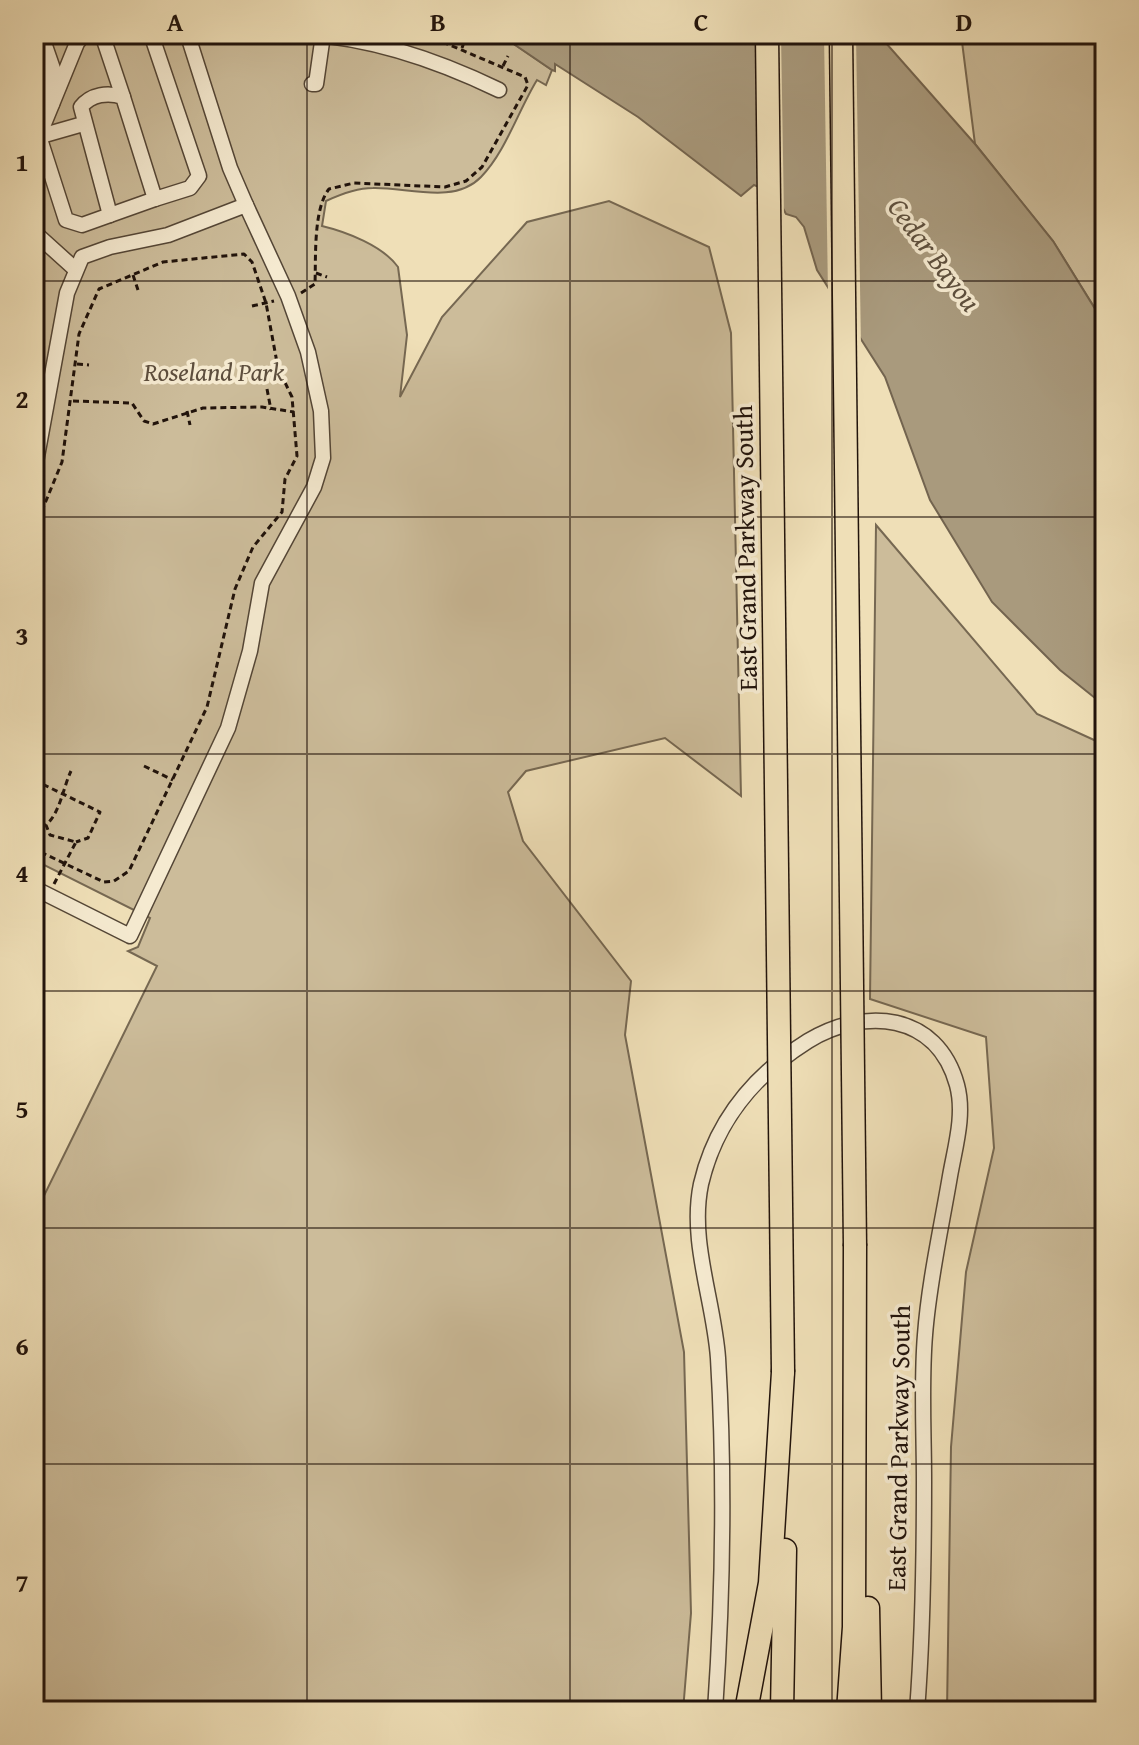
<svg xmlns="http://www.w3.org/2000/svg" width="1139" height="1745" viewBox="0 0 1139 1745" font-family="'Gentium Book Plus',serif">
<rect width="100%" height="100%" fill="#efdfb7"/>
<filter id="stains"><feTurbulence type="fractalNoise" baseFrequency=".0025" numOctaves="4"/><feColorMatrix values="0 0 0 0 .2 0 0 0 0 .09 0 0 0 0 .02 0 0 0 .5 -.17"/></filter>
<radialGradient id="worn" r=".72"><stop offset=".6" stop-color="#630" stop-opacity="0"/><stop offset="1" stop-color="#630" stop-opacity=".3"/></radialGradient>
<g fill="#ccbc9a" stroke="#766852" stroke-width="2">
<path d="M 34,34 L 499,34 L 552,70 L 546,85 L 537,80 C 518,111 506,151 481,177 C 454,205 407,187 373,188 C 356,188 341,194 326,201 L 322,226 C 347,232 383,246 398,267 L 407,335 L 400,397 L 442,317 L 527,222 L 609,201 L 709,247 L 731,333 L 741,796 L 665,738 L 526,771 L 508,792 L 523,841 L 631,981 L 625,1035 L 684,1352 L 691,1613 L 683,1711 L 34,1711 L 34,1216 L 157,966 L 128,951 L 138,947 L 150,918 L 34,860 Z"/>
<polygon points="961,34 1105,34 1104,323 1053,241 975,144"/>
<polygon points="876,525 1037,714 1105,745 1105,1711 947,1711 951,1447 966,1272 994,1148 986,1037 870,999"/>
</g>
<path fill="#a99a7d" stroke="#73644f" stroke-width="2" d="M 499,34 L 878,34 L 975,144 L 1053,241 L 1105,325 L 1105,706 L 1060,670 L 992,602 L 930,500 L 885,377 L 817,270 L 804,227 L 796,217 L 786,214 C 780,200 768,190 754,185 L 741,196 L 638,117 L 555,64 L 555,71 L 552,70 Z"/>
<g fill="#efdfb7">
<polygon points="755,34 781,34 784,217 778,206 757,190"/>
<polygon points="824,34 856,34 861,348 828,294"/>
</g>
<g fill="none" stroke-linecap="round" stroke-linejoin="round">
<defs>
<g id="minor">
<polyline points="41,34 59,86"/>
<path d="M 84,34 L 77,43 L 39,136 L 66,220 L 82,225 L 110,215 L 81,107 C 91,94 108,92 123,97 L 155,199 L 190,188 L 199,176 L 151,34"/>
<polyline points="102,34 123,97"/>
<polyline points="231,34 188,36 230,168 246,205"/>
<path d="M 306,34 C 373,38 439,61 499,90"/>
<polyline points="34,53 52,104"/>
<polyline points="312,84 316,84 323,35"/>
<polyline points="34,138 83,124"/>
<polyline points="110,215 155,199"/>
<polyline points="34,232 75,269"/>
<polyline points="34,473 67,293 82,257 110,247 168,235 246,205 288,296 308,352 321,411 323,458 314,487 262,583 250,651 228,728 130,936 34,888"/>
<path d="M 715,1711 C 723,1594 725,1475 718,1358 C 714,1301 689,1241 701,1184 C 716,1120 754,1075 808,1041 C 864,1007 937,1012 957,1085 C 965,1115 955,1147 950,1176 C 941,1229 929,1282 925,1335 C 921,1383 924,1433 924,1481 C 924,1558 923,1634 917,1711"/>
</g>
<g id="highway">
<polyline points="868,1608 870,1711"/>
<polyline points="746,1711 770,1583 783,1372"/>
<polyline points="782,1711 785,1550"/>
<polyline points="848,1711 854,1627 855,1246"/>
</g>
</defs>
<use href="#minor" stroke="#544636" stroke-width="17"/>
<use href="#highway" stroke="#21130b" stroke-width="25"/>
<g stroke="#21130b" stroke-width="3" stroke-dasharray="6 4" stroke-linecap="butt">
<polyline points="462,48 466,37"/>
<polyline points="503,66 508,56"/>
<polyline points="316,273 327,277"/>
<polyline points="133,275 138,290"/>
<path d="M 301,293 L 315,284 C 316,259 313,209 329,189 L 354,183 L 445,187 L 466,181 L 482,167 L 528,85 L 525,77 L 424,34"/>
<polyline points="252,306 274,301"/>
<polyline points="77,364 89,365"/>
<polyline points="267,389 271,410"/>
<polyline points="73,401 132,403 144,421 153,424 203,408 262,407 294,412"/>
<polyline points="187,411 190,425"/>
<polyline points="34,530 62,462 79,334 99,289 163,262 244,254 252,262 266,303 278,368 292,397 297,456 285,479 282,512 253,547 235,589 207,707 129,871 114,881 104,882 34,849"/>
<polyline points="34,648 43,647"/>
<polyline points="144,766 173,780"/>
<polyline points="34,780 100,812 88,838 76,842"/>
<path d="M 54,884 L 76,842 L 50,835 L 46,825 C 60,813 63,788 71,771"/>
</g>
<use href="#minor" stroke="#f5ead0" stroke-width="14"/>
<use href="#highway" stroke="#efdfb7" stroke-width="22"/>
<defs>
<g id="highway-bridge">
<polyline points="767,34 783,1372"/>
<polyline points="841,34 855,1246"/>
</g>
</defs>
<use href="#highway-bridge" stroke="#21130b" stroke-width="25" stroke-linecap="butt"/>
<use href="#highway-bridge" stroke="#efdfb7" stroke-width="22"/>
</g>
<path fill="none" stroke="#21130b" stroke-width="2" stroke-opacity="0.55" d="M 307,34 L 307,1711M 570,34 L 570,1711M 832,34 L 832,1711M 34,281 L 1105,281M 34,517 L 1105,517M 34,754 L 1105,754M 34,991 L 1105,991M 34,1228 L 1105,1228M 34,1464 L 1105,1464"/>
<g text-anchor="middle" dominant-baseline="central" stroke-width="7" stroke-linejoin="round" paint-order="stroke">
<g font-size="26" font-style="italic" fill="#5d4e3d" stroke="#f5ead0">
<text x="214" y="371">Roseland Park</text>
</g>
<g font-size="26" fill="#21130b" stroke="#f5ead0">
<text transform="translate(745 548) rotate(-91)">East Grand Parkway South</text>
<text transform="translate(898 1448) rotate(-89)">East Grand Parkway South</text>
</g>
<g font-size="28" font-style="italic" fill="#5e503e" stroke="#f5ead0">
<text transform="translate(935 254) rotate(53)">Cedar Bayou</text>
</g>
</g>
<rect width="1139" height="1745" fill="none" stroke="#efdfb7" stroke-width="88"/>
<rect x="44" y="44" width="1051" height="1657" fill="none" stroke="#21130b" stroke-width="3"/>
<g font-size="26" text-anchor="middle" font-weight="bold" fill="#21130b">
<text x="175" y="31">A</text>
<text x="438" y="31">B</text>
<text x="701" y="31">C</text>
<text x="964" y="31">D</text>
<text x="22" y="171">1</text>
<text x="22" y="408">2</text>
<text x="22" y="645">3</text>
<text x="22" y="882">4</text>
<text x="22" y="1118">5</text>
<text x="22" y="1355">6</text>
<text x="22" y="1592">7</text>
</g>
<rect width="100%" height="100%" filter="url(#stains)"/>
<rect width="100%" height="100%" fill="url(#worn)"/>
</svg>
